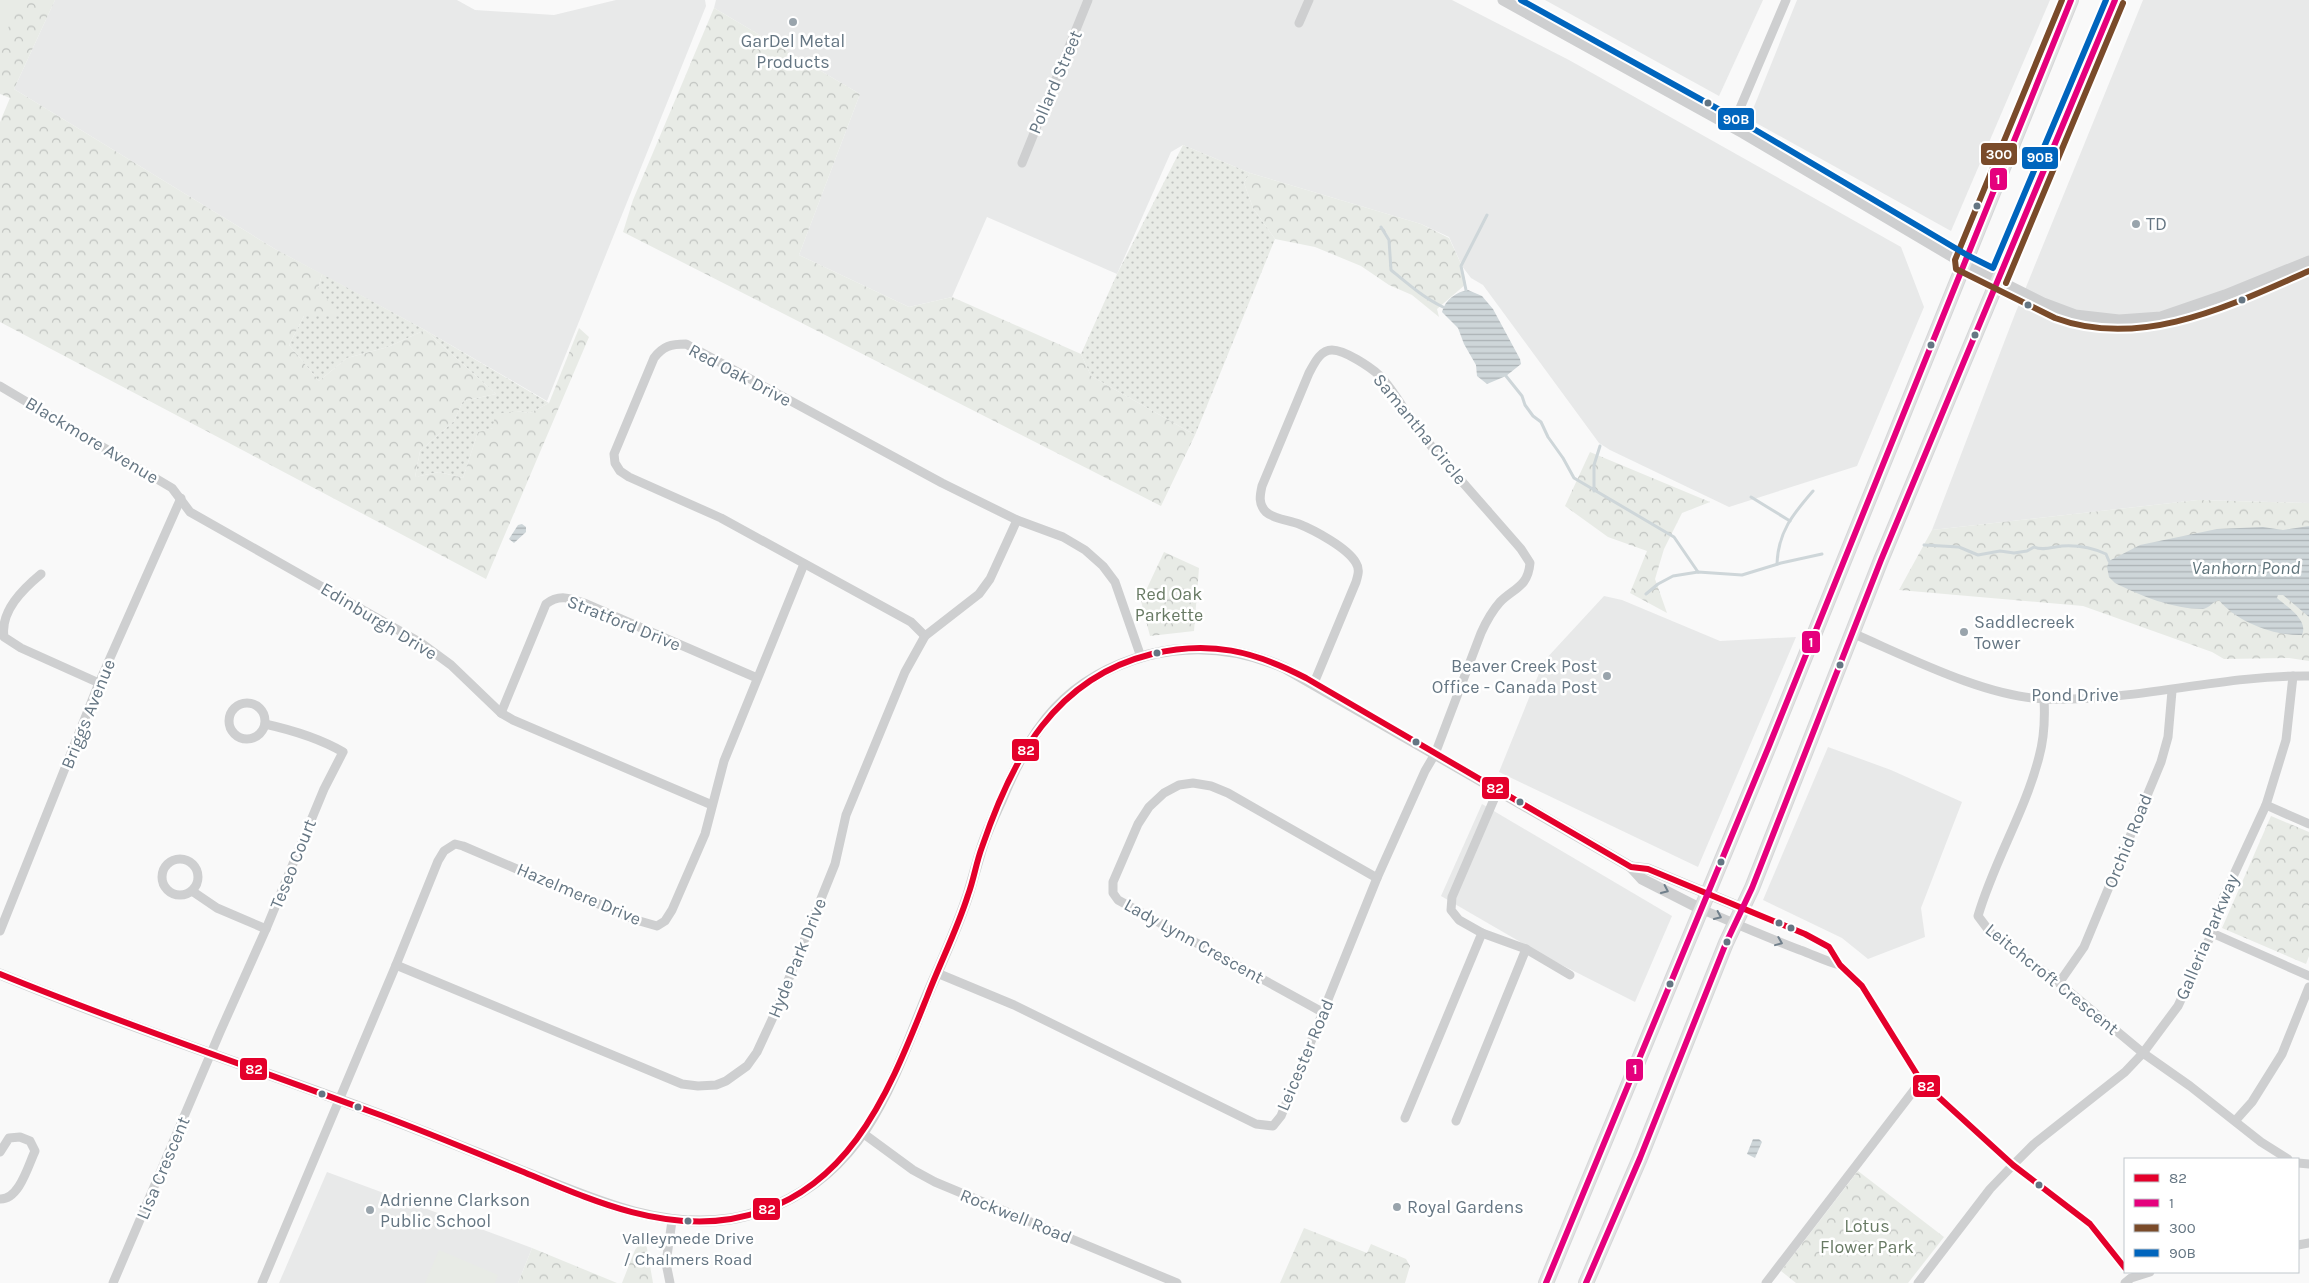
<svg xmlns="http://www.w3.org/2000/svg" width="2309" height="1283" viewBox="0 0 2309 1283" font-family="Karla,sans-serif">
<defs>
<pattern id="grass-dots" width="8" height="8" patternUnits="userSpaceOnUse" patternTransform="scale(1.25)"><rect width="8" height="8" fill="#e8ebe6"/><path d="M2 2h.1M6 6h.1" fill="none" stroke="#c0c3c0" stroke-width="1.8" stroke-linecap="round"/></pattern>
<pattern id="forest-crowns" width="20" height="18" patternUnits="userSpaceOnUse" patternTransform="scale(1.25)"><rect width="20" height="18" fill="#e8ebe6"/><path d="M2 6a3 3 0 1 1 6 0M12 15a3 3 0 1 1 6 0" fill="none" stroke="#c0c3c0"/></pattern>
<pattern id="water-rules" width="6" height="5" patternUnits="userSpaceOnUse" patternTransform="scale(1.25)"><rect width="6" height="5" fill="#ced6d9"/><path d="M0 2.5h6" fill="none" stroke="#abb2b5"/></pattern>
</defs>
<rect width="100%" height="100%" fill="#f9f9f9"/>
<g fill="#e8e9e9">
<polygon points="55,0 457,0 475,10 554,15 616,0 705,0 706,6 547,401 425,330 275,249 14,89"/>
<polygon points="716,0 1452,0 1569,60 1901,247 1924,307 1857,466 1729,507 1610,450 1599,443 1483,285 1471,278 1462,266 1449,237 1421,224 1250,173 1183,145 1171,152 1117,274 987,217 952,297 909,307 799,255 860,94 714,8"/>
<polygon points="1545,0 1763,0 1719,96"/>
<polygon points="1797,0 2050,0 1951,231 1749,119"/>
<polygon points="2143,0 2309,0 2309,503 2198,500 1932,530 2015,314"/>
<polygon points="1604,596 1622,600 1720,641 1796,637 1698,867 1499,772 1544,661"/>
<polygon points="1828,747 1891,770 1962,802 1921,908 1925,937 1868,959 1842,938 1763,900"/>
<polygon points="1482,804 1672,916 1635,1002 1548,958 1441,896"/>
<polygon points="327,1172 532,1248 518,1283 279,1283"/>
</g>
<g fill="url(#grass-dots)">
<polygon points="1183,145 1250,173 1244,183 1253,208 1275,239 1195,435 1091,376 1081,354 1117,274"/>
<polygon points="322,274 425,330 549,403 530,413 516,411 494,428 478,432 463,478 439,472 415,477 420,451 454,421 463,401 496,394 425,330 388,347 347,358 319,381 289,345 318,289"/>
</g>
<g fill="url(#forest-crowns)">
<polygon points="0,0 55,0 14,89 275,249 322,274 318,289 340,314 304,316 289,345 319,381 347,358 388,347 425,330 496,394 463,401 454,421 420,451 415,477 439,472 463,478 478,432 493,428 495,414 516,411 530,413 549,403 579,328 589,337 486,579 0,322 0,122 10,98 0,94"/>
<polygon points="714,8 860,94 799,255 909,307 952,297 1081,354 1091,376 1195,435 1161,506 623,232 633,200"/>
<polygon points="1250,173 1421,224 1449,238 1462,266 1466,284 1437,309 1439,317 1412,295 1389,285 1361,266 1315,247 1275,239 1253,208 1244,183"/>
<polygon points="1590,452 1710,502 1682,513 1664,549 1655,579 1667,613 1630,593 1647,551 1608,537 1565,506"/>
<polygon points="2198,500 2309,503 2309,661 2289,658 2224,659 2212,652 2083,606 1899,590 1932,530"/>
<polygon points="1164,552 1199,568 1194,631 1150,636 1141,601"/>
<polygon points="2271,816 2309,832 2309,956 2306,964 2222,928"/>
<polygon points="1858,1171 1944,1237 1908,1283 1796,1283 1781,1271"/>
<polygon points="1304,1228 1367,1253 1371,1244 1406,1259 1410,1266 1405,1283 1280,1283"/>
<polygon points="645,1237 653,1283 622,1283 635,1250"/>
<polygon points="532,1248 617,1283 518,1283"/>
</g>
<g fill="#e8ebe6">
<polygon points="0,0 22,0 0,44"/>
<polygon points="439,1250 498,1275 495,1283 425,1283"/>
</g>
<g fill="url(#water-rules)">
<path d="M 1468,290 L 1482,296 L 1493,309 L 1520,359 L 1521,364 L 1506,376 L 1487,384 L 1477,376 L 1476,365 L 1464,344 L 1458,328 L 1442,312 C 1445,300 1456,292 1468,290 Z"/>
<polygon points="522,524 526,527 526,532 514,543 509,539 518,525"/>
<path d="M 2309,526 L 2309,617 L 2283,595 L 2278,595 L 2277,598 C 2286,606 2309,620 2302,635 C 2274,636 2237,622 2219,600 C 2213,601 2210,608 2203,609 C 2173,609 2141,596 2115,583 L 2109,577 L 2107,567 L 2109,561 L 2140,545 L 2217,529 L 2263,527 L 2283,530 Z"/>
<polygon points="1753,1139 1759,1139 1762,1142 1755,1158 1747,1154"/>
</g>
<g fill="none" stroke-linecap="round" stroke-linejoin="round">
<g stroke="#ced6d9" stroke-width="3">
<path d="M 1381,227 L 1389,240 L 1391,270 C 1408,284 1424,298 1443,307"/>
<polyline points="1466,290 1461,266 1487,215"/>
<polyline points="1506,376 1522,396 1525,405 1533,416 1541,422 1548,437 1563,458 1574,478 1674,537 1698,572"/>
<polyline points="1594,491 1594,465 1600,446"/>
<polyline points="1751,497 1790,521"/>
<path d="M 1924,545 L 1959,547 L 1978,555 L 2000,551 L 2014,553 L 2027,551 L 2034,547 C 2043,551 2052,547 2062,546 C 2077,545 2093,548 2106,554 L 2109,561"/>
<path d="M 1777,564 C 1778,532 1793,514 1813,491"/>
<polyline points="1646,594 1658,584 1673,576 1698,572 1742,575 1781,563 1822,554"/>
</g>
<defs>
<g id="primary">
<polyline points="1546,1283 1769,746 2071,0"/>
<polyline points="1586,1283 1640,1158 1726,943 1752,888 1881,560 2115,0"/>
</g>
</defs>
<use href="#primary" stroke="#d5d6d7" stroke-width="16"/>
<g stroke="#cecfd0" stroke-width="9">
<polyline points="1299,23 1309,0"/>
<polyline points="1732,127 1786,0"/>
<polyline points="1022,163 1088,0"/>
<polyline points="0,386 172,488 190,512 421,643 451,665 501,713 513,720 712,805"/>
<path d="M 41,574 C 23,589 0,611 4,637 L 21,648 L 99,683"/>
<path d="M 1852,633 C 1908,657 1985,697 2045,699 C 2134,702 2220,675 2309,676"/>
<path d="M 925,636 L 911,622 L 721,518 L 629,477 L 620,471 L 615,463 L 614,454 L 654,358 C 663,346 671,344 686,344 L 942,483 L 1017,520 L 1063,537 L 1085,550 L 1103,566 L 1115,582 L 1141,657"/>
<path d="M 2044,699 C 2045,717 2044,739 2039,757 C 2025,812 1994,861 1978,916 L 1990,932 L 2059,983 L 2143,1053 L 2190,1086 L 2261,1142 L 2288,1159"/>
<circle cx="247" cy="721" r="18"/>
<path d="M 501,713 L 546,604 C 559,594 570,598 584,603 L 757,678"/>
<polyline points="2266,805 2309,824"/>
<circle cx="180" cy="877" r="18"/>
<polyline points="192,891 217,908 266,929"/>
<polyline points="1742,908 1805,934 1829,947 1840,965 1862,986 1921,1081 2013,1165 2090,1224 2125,1268"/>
<path d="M 1701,909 C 1734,923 1766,937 1800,950 C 1814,955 1825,961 1840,965"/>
<polyline points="0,931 99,683 181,498"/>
<polyline points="1482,933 1526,949 1570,975"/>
<polyline points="2212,933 2309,976"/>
<polyline points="396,965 682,1084 698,1086 716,1085 726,1081 747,1066 757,1052 775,1013 835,864 846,815 905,672 925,636 979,594 990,579 1017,520"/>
<path d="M 937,973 L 1014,1005 L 1256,1124 L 1273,1126 L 1281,1116 L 1377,878 L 1425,771 L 1435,754 L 1481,633 C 1486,622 1492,611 1500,602 C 1514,588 1528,587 1530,563 L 1521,549 C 1488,511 1454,473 1421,434 C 1406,415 1396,392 1379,375 C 1370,367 1345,350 1332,350 C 1320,350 1314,364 1309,373 L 1262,486 C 1260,495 1258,504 1266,512 C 1274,519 1288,520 1299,524 C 1314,530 1348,548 1356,563 C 1360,569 1358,575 1356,582 L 1314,683"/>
<polyline points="2059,983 2084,947 2161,762 2168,737 2172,691"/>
<polyline points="1324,1013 1118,900 1113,893 1113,882 1138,824 1149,807 1164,793 1179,785 1193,783 1211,786 1228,793 1377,878"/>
<polyline points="1405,1118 1482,933 1459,920 1451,910 1452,897 1498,790"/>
<polyline points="1456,1121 1526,949"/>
<polyline points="2235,1121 2252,1102 2282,1054 2309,987"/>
<polyline points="864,1134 913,1170 935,1182 1177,1283"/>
<path d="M 0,1152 L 9,1138 L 20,1137 L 30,1141 L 35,1151 C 28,1166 19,1200 0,1199"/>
<polyline points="2298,1163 2309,1164"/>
<polyline points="2298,1245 2309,1243"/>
<path d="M 113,1283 L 220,1032 L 266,929 L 324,789 L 343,752 C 319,738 292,730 265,724"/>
<polyline points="262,1283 396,965 438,861 444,851 455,844 463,846 636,920 657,926 665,921 672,910 705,834 724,761 804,564"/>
<polyline points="670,1283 666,1263 672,1221"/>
<polyline points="1766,1283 1921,1081"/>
<polyline points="1918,1283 1990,1189 2013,1165 2034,1144 2125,1072 2143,1053 2178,1006 2212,933 2224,896 2266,805 2286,740 2293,676"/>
<polyline points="2125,1283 2131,1278 2150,1272"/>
</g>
<g stroke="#cecfd0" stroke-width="11">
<polyline points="1503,0 1743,133 1963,263 2043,303 2075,315 2119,320 2161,317 2225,295 2309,261"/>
<polyline points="1631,867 1648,869 1742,908"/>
<path d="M 0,974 C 115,1022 234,1061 351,1104 C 408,1125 465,1148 522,1171 C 588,1197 656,1230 730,1219 C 746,1217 762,1211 777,1205 C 865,1166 891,1085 924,1003 C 939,967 956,932 968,895 C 973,879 977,863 982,847 C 987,831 994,816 1001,801 C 1031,727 1067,677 1148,655 C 1196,643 1240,648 1285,668 L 1631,867 L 1642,879 L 1701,909"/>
</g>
<use href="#primary" stroke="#e1e2e2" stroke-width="14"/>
<defs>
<path id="bus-1" d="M 0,974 C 122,1024 248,1066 372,1112 C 422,1130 471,1151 521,1171 C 587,1198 657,1231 731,1219 C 848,1199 888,1094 927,997 C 940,963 957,930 968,895 C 974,879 976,863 982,847 C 1012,759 1054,678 1152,654 C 1210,640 1254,651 1306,678 L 1631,867 L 1648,869 L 1805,934 L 1829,947 L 1840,965 L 1862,986 L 1921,1081 L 2013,1165 L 2090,1224 L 2125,1268"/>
<g id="bus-2">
<polyline points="1546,1283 1769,746 2071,0"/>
<polyline points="1586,1283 1640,1158 1726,943 1752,888 1881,560 2115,0"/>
</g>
<g id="bus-3">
<path d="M 2062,0 L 1955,260 L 1956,269 L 2055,318 C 2141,350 2231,305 2309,271"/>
<polyline points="2006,283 2123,3"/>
</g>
<polyline id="bus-4" points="1521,0 1747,125 1967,255 1993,268 2106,0"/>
</defs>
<use href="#bus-1" stroke="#fff" stroke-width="10"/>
<use href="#bus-2" stroke="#fff" stroke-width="10"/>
<use href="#bus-3" stroke="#fff" stroke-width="10"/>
<use href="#bus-4" stroke="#fff" stroke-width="10"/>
<use href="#bus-1" stroke="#e4002b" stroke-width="6"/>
<use href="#bus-2" stroke="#e5007d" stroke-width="6"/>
<use href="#bus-3" stroke="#7a4b2a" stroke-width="6"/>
<use href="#bus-4" stroke="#0065bd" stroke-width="6"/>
</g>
<defs><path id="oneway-chevron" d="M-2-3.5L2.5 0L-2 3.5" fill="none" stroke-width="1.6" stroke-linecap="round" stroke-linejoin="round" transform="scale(1.25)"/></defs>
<g stroke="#707f8b">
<use href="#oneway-chevron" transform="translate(1665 890) rotate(25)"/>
<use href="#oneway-chevron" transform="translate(1718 916) rotate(25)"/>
<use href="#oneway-chevron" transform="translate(1779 942) rotate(22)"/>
</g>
<g fill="#99a4ac" stroke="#fff" stroke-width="2">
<circle cx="793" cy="22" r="5"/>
<circle cx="2136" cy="224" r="5"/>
<circle cx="1964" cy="632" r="5"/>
<circle cx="1607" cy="676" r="5"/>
<circle cx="1397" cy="1207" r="5"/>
<circle cx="370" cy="1210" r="5"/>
</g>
<g fill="#657683" stroke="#fff" stroke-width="2">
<circle cx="1708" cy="103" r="4.5"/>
<circle cx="1977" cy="206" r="4.5"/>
<circle cx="2242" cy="300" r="4.5"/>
<circle cx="2028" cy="305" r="4.5"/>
<circle cx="1975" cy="335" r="4.5"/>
<circle cx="1931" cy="345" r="4.5"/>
<circle cx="1157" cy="653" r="4.5"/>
<circle cx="1840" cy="665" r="4.5"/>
<circle cx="1416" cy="742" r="4.5"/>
<circle cx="1520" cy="802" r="4.5"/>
<circle cx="1721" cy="862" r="4.5"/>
<circle cx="1779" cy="923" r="4.5"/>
<circle cx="1791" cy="928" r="4.5"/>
<circle cx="1727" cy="942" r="4.5"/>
<circle cx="1670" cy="984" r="4.5"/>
<circle cx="322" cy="1094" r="4.5"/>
<circle cx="358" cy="1107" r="4.5"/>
<circle cx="2039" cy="1185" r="4.5"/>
<circle cx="688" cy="1221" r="4.5"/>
</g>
<g text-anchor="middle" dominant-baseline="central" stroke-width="5" stroke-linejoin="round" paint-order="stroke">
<g font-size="17" fill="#657683" stroke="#fff">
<text x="688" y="1238">Valleymede Drive<tspan x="688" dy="21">/ Chalmers Road</tspan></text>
</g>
<g font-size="18" fill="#657683" stroke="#fff" text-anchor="start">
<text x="793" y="41" text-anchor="middle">GarDel Metal<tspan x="793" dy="21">Products</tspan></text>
<text x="2146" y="224">TD</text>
<text x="1974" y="622">Saddlecreek<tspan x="1974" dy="21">Tower</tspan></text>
<text x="1597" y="666" text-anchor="end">Beaver Creek Post<tspan x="1597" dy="21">Office - Canada Post</tspan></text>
<text x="380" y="1200">Adrienne Clarkson<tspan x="380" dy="21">Public School</tspan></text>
<text x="1407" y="1207">Royal Gardens</text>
</g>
<g font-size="18" fill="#657683" stroke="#fff">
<text transform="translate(1055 82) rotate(-67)">Pollard Street</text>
<text transform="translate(740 375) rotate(28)">Red Oak Drive</text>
<text transform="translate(1420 429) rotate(51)">Samantha Circle</text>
<text transform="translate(92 440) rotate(31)">Blackmore Avenue</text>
<text transform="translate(379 621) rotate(31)">Edinburgh Drive</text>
<text transform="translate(624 623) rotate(22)">Stratford Drive</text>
<text x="2075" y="695">Pond Drive</text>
<text transform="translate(88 714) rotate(-68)">Briggs Avenue</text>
<text transform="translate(2128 841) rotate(-68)">Orchid Road</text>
<text transform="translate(293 864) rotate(-68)">Teseo Court</text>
<text transform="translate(579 894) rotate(23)">Hazelmere Drive</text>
<text transform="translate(2207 937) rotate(-67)">Galleria Parkway</text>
<text transform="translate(1194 941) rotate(29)">Lady Lynn Crescent</text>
<text transform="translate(797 958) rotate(-68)">Hyde Park Drive</text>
<text transform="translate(2052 979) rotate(39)">Leitchcroft Crescent</text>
<text transform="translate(1305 1055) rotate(-67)">Leicester Road</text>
<text transform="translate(163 1168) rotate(-67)">Lisa Crescent</text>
<text transform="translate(1016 1216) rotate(22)">Rockwell Road</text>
</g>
<g font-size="18" fill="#687a64" stroke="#fff">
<text x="1169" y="594">Red Oak<tspan x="1169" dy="21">Parkette</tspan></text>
<text x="1867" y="1226">Lotus<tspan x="1867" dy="21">Flower Park</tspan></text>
</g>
<g font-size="19" font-style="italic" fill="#60757c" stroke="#fff">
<text x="2246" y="568">Vanhorn Pond</text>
</g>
</g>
<g stroke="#fff" stroke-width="2">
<rect x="1717" y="107" width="38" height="24" rx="5" fill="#0065bd"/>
<rect x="1980" y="142" width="38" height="24" rx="5" fill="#7a4b2a"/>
<rect x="2021" y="146" width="38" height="24" rx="5" fill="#0065bd"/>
<rect x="1989" y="167" width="19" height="24" rx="5" fill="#e5007d"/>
<rect x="1801" y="630" width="20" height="24" rx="5" fill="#e5007d"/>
<rect x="1011" y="738" width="29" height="24" rx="5" fill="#e4002b"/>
<rect x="1481" y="776" width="29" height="24" rx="5" fill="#e4002b"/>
<rect x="239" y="1057" width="29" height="24" rx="5" fill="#e4002b"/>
<rect x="1625" y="1058" width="19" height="24" rx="5" fill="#e5007d"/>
<rect x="1912" y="1074" width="29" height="24" rx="5" fill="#e4002b"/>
<rect x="752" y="1197" width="29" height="24" rx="5" fill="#e4002b"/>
</g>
<g font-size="14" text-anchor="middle" font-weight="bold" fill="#fff">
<text x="1736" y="124">90B</text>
<text x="1999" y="159">300</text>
<text x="2040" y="162">90B</text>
<text x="1998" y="184">1</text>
<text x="1811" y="647">1</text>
<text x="1026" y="755">82</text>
<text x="1495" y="793">82</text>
<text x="254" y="1074">82</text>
<text x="1635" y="1074">1</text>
<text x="1926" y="1091">82</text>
<text x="767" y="1214">82</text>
</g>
<rect x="2124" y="1158" width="175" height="115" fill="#ffffff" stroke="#c1c8cd"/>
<rect x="2134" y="1174" width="25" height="8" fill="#e4002b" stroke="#c1c8cd"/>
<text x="2169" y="1183" font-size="15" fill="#657683">82</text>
<rect x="2134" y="1199" width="25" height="8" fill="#e5007d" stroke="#c1c8cd"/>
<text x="2169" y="1208" font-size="15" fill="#657683">1</text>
<rect x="2134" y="1224" width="25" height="8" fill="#7a4b2a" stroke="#c1c8cd"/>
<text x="2169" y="1233" font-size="15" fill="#657683">300</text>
<rect x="2134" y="1249" width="25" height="8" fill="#0065bd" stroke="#c1c8cd"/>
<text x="2169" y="1258" font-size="15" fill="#657683">90B</text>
</svg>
